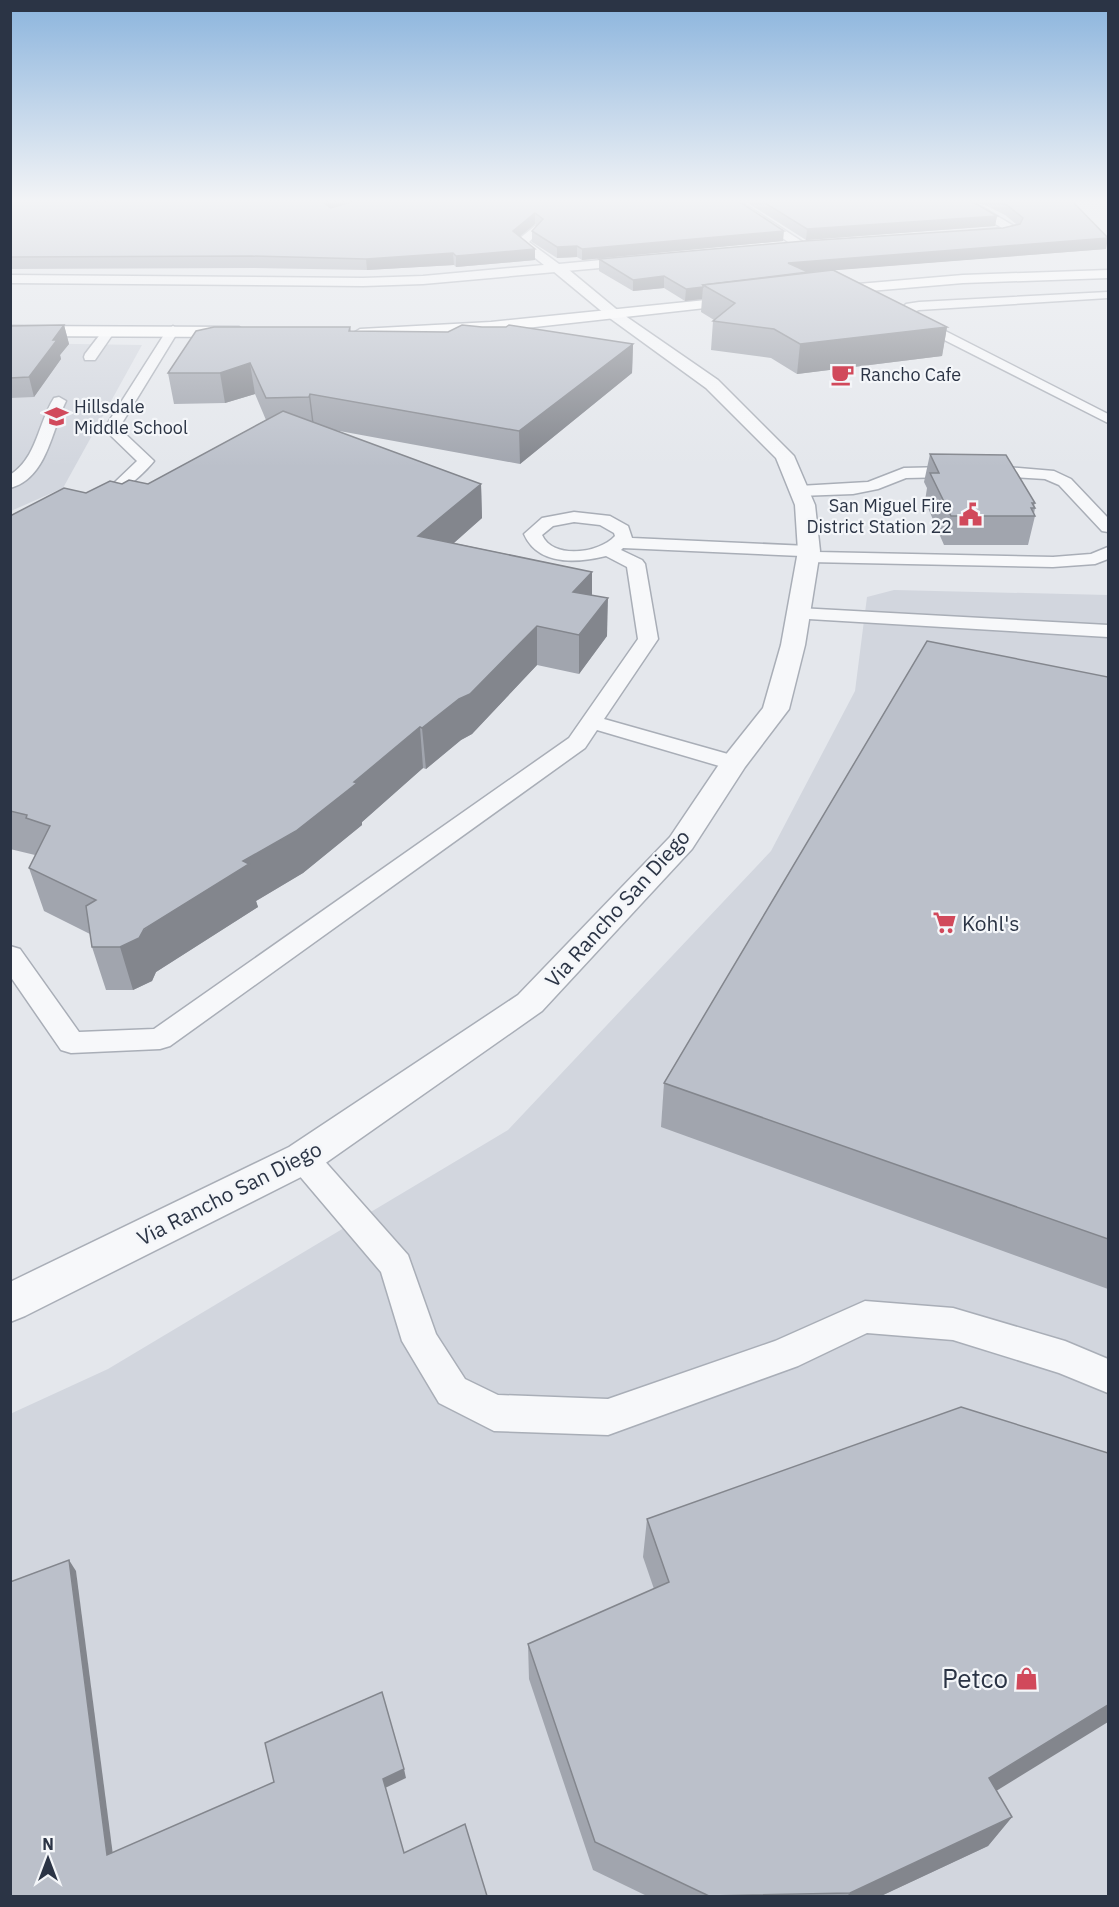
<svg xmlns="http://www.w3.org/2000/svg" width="1119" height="1907" viewBox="0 0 1119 1907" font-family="'IBM Plex Sans',sans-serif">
<rect width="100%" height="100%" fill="#e4e7ec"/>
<g fill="#d2d6de">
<polygon points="11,343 142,345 63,488 11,511"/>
<polygon points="894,590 1108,595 1108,1896 11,1896 10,1414 108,1369 508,1130 771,851 855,691 867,597"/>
</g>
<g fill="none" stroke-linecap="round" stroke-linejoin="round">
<defs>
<g id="service">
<polygon points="1108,292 1108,298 919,310 910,313 1108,414 1108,423 901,318 898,312 906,304 919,302"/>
<path d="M 173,326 L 179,330 L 119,428 L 154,461 C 141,477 106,508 84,502 L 82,499 L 84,496 L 115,482 L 137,461 L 104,429 L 167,330 Z"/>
<polygon points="109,327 115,331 95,360 85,360 84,357 85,354 105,328"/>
<path d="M 59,397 L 66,401 C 52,429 47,479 10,488 L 10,475 C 37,458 38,423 54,398 Z"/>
<polygon points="994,466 1054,471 1071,479 1108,518 1108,532 1102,531 1059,485 1045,479 994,476 906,478 878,489 853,494 799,496 791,491 799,486 868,482 904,468"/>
<path d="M 574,512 L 610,516 L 628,526 L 632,538 L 809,546 L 815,547 L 817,552 L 1053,557 L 1091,554 L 1108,547 L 1108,559 L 1095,564 L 1053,567 L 809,562 L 803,561 L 801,556 L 623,548 L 621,550 L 642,560 L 645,564 L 658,639 L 604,719 L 742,758 L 745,763 L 742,768 L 734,770 L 726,768 L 597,730 L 585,748 L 170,1046 L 160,1049 L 71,1053 L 61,1050 L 10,976 L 10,946 L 20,949 L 79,1032 L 154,1029 L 569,738 L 638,639 L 627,567 L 606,556 C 577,563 538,566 524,534 L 542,518 ZM 574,522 L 600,525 L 614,533 L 615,536 C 600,553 553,560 542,535 L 553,526 Z"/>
<polygon points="799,608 1108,625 1108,637 792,618 789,614 792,610"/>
<polygon points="303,1145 314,1149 408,1255 436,1334 465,1379 498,1395 608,1399 775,1341 865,1301 953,1308 1065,1341 1108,1359 1108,1393 1059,1373 953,1340 867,1333 798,1366 608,1435 494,1431 439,1403 402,1341 381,1272 292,1167 287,1158 292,1149"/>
</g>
<g id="minor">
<polygon points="724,200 738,200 809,246 803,250 799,249"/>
<polygon points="957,200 982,207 1019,229 1017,232 1001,236 969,237 967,234 969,231 1002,228 974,211 948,203"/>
<polygon points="535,226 541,230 529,242 559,264 644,256 651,260 644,264 423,284 363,286 10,283 10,275 363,278 423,276 544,265 515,242"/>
</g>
<polygon id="tertiary" points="558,264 563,265 621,313 718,380 794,456 815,505 820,551 805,645 789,709 745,767 692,849 542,1011 317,1169 25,1316 10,1322 10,1282 289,1147 518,995 670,837 724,757 763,708 781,645 798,551 795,505 776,458 706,388 611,319 553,271 551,268"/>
<g id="secondary">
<polygon points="1108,270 1108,278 963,283 823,295 816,291 823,287 963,275"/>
<polygon points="745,296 752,300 750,303 491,332 360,339 352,334 360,329 491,322"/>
<polygon points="10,326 239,327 247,332 239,337 10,336"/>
</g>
</defs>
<use href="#service" stroke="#a9aeb7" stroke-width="3"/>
<use href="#minor" stroke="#a9aeb7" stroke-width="3"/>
<use href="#tertiary" stroke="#a9aeb7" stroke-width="3"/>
<use href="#secondary" stroke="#a9aeb7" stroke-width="3"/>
<use href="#service" fill="#f7f8fa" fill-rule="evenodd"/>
<use href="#minor" fill="#f7f8fa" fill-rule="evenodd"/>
<use href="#tertiary" fill="#f7f8fa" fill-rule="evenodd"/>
<use href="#secondary" fill="#fff" fill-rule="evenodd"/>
</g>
<g fill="#a1a5ae">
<polygon points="10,200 105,202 96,200 737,200 783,241 582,260 577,257 557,258 532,242 532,231 537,226 535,224 519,237 535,260 456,267 454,265 367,270 253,268 10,269"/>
<polygon points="743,200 965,200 997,216 995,226 806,240"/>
<polygon points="968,200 1071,200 1106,249 834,270 947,327 942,356 797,374 771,358 711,350 713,321 714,320 701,312 702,299 685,301 664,288 633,291 599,271 599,259 1003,228 1016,224 1005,215 987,206"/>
<polygon points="64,325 69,344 60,355 61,359 34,397 10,398 10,326"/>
<polygon points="350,327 351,331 633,344 632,373 520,464 334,430 481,484 482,518 454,543 592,572 592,595 607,636 579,674 537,665 472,734 461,740 426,769 423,768 362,822 362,825 303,873 256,901 258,907 156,972 152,981 133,990 106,990 92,947 90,934 44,911 29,868 35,855 10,849 10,516 86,493 122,484 148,484 266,420 255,394 225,403 174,404 168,373"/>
<polygon points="930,454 1035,503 1034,506 1035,508 1034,514 1035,516 1028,545 944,545 925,501 927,488 924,482"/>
<polygon points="1108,677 1108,1289 661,1127 664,1083"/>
<polygon points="647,1519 996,1791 1012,1817 988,1846 881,1896 647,1896 593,1870 529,1679 528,1644 654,1589 643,1557"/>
</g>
<g fill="#83868d">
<polygon points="323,200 361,200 327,208 322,202"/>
<polygon points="535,213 535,224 513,242 513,231"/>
<polygon points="997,216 995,226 806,240 807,229"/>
<polygon points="784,231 783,241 582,260 582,249"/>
<polygon points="1108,238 1106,249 787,274 788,263"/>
<polygon points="577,246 577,257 557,258 557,247"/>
<polygon points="535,249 535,260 456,267 456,256"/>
<polygon points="453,253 454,265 367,270 366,259"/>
<polygon points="664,276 664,288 633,291 633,280"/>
<polygon points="703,287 702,299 685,301 686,289"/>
<polygon points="64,325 69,344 60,355 61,359 34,397 29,377 53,340"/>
<polygon points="947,327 942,356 797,374 800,344"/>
<polygon points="633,344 632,373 520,464 519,431"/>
<polygon points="250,363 255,394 225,403 220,373"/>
<polygon points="310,394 314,426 313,429 309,397"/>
<polygon points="481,484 482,518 421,572 418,536"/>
<polygon points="592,572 592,610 573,592"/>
<polygon points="608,598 607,636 579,674 579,635"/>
<polygon points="537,626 537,665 472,734 461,740 426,769 422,728 459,699"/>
<polygon points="420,727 423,768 362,822 362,825 303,873 256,901 258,907 156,972 152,981 133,990 120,947 354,782"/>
<polygon points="69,1560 76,1571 114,1863 107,1855"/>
<polygon points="1108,1705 1108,1722 967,1809 989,1778"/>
<polygon points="404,1769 406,1778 385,1788 383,1779"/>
<polygon points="1012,1817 988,1846 881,1896 847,1896 850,1893"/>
</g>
<g fill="#bbc0ca" stroke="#83868d" stroke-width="1.5">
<polygon points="10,200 85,200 105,202 108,200 323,200 322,202 331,208 354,201 360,200 737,200 784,231 582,249 577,246 557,247 532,231 543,219 535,213 513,231 535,249 456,256 453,253 366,259 251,256 10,257"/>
<polygon points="760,200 965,200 975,203 997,216 807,229"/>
<polygon points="998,200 1071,200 1108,238 788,263 808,272 703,285 703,287 686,289 664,276 633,280 599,259 804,241 1003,228 1020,224 1023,218 1007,205"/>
<polygon points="833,270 947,327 800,344 774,329 713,321 735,303 703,285"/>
<polygon points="64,325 53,340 57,340 29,377 10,378 10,326"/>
<polygon points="462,325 482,327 506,327 509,325 633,344 519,431 310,394 309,397 266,398 250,363 220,373 168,373 196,331 214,327 350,327 349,331 448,332"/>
<polygon points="283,411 481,484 418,536 592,572 573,592 608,598 579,635 537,626 470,694 459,699 422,728 420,727 354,782 357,783 296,831 243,861 249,864 144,929 139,938 120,947 92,947 86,906 96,900 29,868 50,826 26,818 27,815 10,811 10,516 64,488 86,493 110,481 122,484 129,480 148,484"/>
<polygon points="930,454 1006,455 1035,503 1032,503 1035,508 1031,508 1035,516 951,516 930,473 939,473"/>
<polygon points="927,641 1108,677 1108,1239 664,1083"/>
<polygon points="961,1407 1108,1453 1108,1705 989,1778 1012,1817 850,1893 709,1896 595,1842 528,1644 669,1582 647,1519"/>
<polygon points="69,1560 107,1855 274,1782 265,1743 382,1692 404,1769 383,1779 404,1853 465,1824 487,1896 10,1896 10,1582"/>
</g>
<linearGradient id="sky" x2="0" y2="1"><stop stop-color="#8bb4dd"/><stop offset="0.43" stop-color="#f3f4f6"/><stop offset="1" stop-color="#f3f4f6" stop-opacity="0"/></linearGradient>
<rect width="1119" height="467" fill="url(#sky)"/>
<defs>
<symbol id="cafe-bare" viewBox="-9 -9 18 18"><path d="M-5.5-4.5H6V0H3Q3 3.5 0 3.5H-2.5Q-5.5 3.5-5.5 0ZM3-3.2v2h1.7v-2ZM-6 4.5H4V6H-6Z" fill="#d1495b" stroke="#f4f6f9" stroke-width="2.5" paint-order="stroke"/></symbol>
<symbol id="school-bare" viewBox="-9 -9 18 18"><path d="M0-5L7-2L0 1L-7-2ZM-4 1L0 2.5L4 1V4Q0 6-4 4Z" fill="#d1495b" stroke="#f4f6f9" stroke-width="2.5" paint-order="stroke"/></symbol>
<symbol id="civic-bare" viewBox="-9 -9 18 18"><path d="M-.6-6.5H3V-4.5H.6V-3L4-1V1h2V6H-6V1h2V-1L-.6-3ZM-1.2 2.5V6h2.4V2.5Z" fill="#d1495b" stroke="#f4f6f9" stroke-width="2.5" paint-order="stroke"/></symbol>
<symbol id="supermarket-bare" viewBox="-9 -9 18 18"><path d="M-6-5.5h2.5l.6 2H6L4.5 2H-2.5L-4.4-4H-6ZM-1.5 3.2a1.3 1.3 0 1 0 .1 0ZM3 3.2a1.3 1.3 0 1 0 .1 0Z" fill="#d1495b" stroke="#f4f6f9" stroke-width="2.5" paint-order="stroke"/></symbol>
<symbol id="shop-bare" viewBox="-9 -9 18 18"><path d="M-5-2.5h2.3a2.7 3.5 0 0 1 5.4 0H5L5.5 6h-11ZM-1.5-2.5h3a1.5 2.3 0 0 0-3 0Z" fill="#d1495b" stroke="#f4f6f9" stroke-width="2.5" paint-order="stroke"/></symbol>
</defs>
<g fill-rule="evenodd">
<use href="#cafe-bare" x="826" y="358" width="33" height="33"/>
<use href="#school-bare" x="40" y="400" width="33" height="33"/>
<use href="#civic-bare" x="954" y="498" width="33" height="33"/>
<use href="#supermarket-bare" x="928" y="906" width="33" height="33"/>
<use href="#shop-bare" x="1010" y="1662" width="33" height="33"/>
</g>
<g text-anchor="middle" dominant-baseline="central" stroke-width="4.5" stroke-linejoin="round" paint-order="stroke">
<g font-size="18" fill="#2b3445" stroke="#f4f6f9" text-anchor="start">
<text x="860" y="374">Rancho Cafe</text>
<text x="74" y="406">Hillsdale<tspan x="74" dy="21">Middle School</tspan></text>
<text x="952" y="505" text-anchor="end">San Miguel Fire<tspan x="952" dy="21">District Station 22</tspan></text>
</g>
<g font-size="21" fill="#2b3445" stroke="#f4f6f9">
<text transform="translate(617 908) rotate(-48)">Via Rancho San Diego</text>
<text transform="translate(229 1193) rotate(-27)">Via Rancho San Diego</text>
</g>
<g font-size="21" fill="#2b3445" stroke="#f4f6f9" text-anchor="start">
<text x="962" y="923">Kohl's</text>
</g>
<g font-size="26" fill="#2b3445" stroke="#f4f6f9" text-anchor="end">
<text x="1008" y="1678">Petco</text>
</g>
</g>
<rect width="1119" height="1907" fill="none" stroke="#2b3445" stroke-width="24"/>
<g transform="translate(48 1859)" stroke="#f4f6f9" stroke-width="4.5" paint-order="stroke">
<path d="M0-4.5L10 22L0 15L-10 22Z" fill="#2b3445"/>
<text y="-9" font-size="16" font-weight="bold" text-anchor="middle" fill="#2b3445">N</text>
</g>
</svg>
